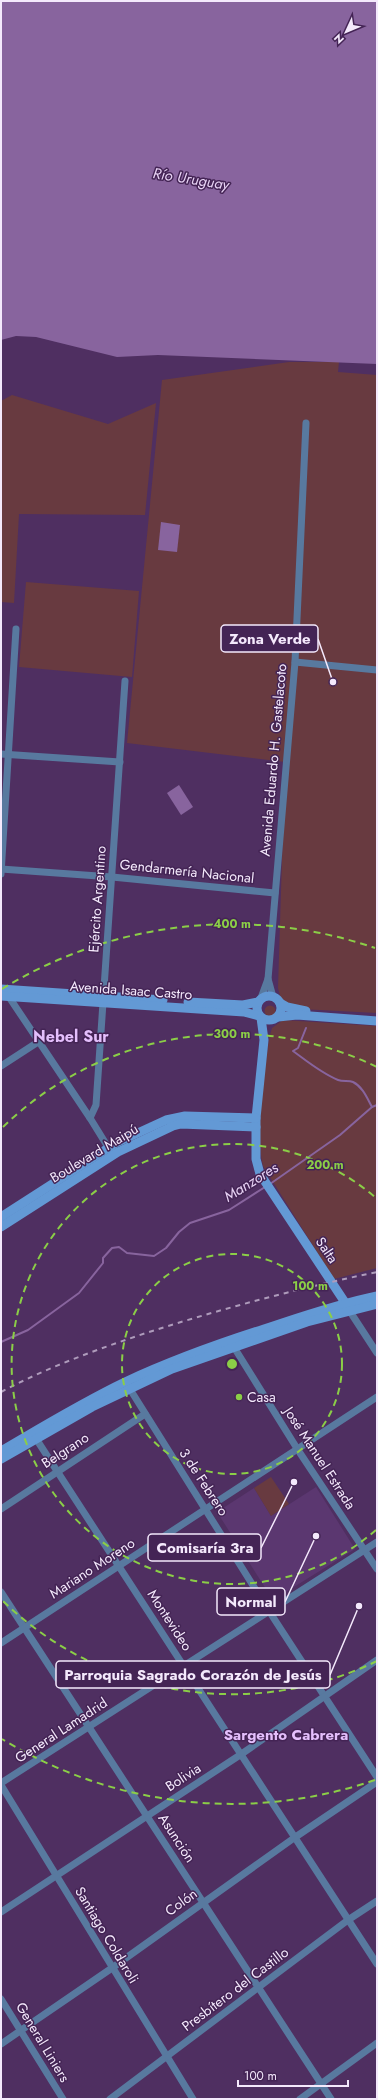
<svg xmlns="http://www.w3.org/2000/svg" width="378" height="2100" viewBox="0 0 378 2100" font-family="Jost,sans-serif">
<rect width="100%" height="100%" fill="#4f2f61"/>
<polygon fill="#5b3770" points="316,1487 355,1549 273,1600 217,1512 254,1488 271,1516"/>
<g fill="#683a40">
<polygon points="289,362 339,362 338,372 377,375 377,1013 300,1009 281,1000 278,988 285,762 127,743 162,380"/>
<polygon points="12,395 108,424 156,403 145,515 19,514 14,603 1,602 1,401"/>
<polygon points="26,582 139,591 132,677 19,667"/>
<circle cx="270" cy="1011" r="5.5"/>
<path d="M 283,1020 L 377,1026 L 377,1268 L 334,1279 L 263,1166 C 254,1132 265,1074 269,1038 L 272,1028 Z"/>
<polygon points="271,1477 289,1504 271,1516 254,1488"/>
</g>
<g fill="#88649e">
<polygon points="1,1 377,1 377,364 158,355 117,357 36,337 16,336 1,340"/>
<polygon points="161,522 180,525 177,552 158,550"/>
<polygon points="179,785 193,807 181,815 167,793"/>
</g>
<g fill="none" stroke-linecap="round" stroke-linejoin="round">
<g stroke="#88649e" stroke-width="2">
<path d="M 306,1028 L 298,1048 L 293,1051 C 308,1062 321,1073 338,1080 C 343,1082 349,1080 353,1082 C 363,1087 367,1098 372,1107"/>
<polyline points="270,1184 340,1135 372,1107 377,1105"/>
<polyline points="1,1342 28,1330 79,1293 103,1263 103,1258 112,1248 119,1247 127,1253 154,1256 166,1248 179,1232 190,1223 229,1210 265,1187"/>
</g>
<g stroke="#58799f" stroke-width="7">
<polyline points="295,662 377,670"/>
<polyline points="1,754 120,762"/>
<polyline points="1,869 112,877 275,893"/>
<polyline points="1,874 16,629"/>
<polyline points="268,979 273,997"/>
<polyline points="7,994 90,1118 111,1152"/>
<polyline points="261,998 268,979 295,662 306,423"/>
<polyline points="1,1066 38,1042"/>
<polyline points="90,1118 96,1105 125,681"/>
<polyline points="349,1310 377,1353"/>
<polyline points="232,1344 298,1450 377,1569"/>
<polyline points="128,1386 269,1611 377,1777"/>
<polyline points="33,1434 377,1964"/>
<polyline points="1,1509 145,1414"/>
<polyline points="1,1592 331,2099"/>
<polyline points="1,1643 377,1397"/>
<polyline points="1,1783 377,1542"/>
<polyline points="1,1785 193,2099"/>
<polyline points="1,1912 240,1755 377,1660"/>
<polyline points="1,1999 63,2099"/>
<polyline points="1,2044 112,1968 294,1838 377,1782"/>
<polyline points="110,2099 348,1920 377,1901"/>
<polyline points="300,2099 377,2043"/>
</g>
<g stroke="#6399d5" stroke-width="9">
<polyline points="1,989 163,1000"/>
<circle cx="269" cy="1008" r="12"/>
<polyline points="1,996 244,1012 259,1016"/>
<polyline points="188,1002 243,1005 258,1002"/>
<polyline points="280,1003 287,1007 306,1011"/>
<polyline points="278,1017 297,1015 377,1021"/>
<polyline points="261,1018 264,1040 256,1118 256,1159 260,1174 348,1307"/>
<polyline points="1,1217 116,1143 166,1120 185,1116 256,1118"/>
<polyline points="1,1227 118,1152 173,1126 181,1124 256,1127"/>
<path d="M 1,1451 C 42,1427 83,1402 125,1382 C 170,1361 217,1344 264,1329 C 301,1317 338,1304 377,1296"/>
<polyline points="1,1459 92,1407 172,1369 307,1322 377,1304"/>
</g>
<path stroke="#ae9bbb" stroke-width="2" stroke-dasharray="5 5" stroke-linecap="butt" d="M 1,1392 C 48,1367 98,1349 149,1332 C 224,1308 300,1288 377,1272"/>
</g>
<g fill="none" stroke="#8bce47" stroke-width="2" stroke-dasharray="7 5">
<circle cx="232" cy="1364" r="110"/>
<path d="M376 1530A220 220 0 1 1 376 1198"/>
<path d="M377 1661A330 330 0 0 1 3 1601M3 1127A330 330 0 0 1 377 1067"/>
<path d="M375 1780A440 440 0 0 1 2 1739M2 989A440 440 0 0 1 375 948"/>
</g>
<circle fill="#8bce47" stroke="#442455" stroke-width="1.5" cx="239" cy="1397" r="4"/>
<g text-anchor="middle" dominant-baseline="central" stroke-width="3" stroke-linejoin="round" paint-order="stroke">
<g font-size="14" fill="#f4e9fc" stroke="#442455">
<text transform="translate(273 760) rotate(-85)">Avenida Eduardo H. Gastelacoto</text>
<text transform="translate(187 871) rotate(6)">Gendarmería Nacional</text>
<text transform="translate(97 899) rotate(-86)">Ejército Argentino</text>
<text transform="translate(131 990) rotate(4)">Avenida Isaac Castro</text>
<text transform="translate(94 1153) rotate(-31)">Boulevard Maipú</text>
<text transform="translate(327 1250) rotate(56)">Salta</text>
<text transform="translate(65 1450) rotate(-33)">Belgrano</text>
<text transform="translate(320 1458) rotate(57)">José Manuel Estrada</text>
<text transform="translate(204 1482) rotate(57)">3 de Febrero</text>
<text transform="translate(92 1568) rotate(-33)">Mariano Moreno</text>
<text transform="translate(170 1620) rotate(57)">Montevideo</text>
<text transform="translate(61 1730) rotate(-33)">General Lamadrid</text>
<text transform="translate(183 1777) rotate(-33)">Bolivia</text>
<text transform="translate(177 1838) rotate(57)">Asunción</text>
<text transform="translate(181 1902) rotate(-36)">Colón</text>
<text transform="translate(107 1935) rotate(59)">Santiago Coldaroli</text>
<text transform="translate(235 1989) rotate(-37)">Presbítero del Castillo</text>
<text transform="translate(43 2042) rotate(59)">General Liniers</text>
</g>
<g font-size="14" fill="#f4e9fc" stroke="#442455" text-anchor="start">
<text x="247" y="1397">Casa</text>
</g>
<g font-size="15" font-style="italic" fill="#e8d3f5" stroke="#442455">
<text transform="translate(191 179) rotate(9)">Río Uruguay</text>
<text transform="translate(251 1182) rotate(-32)">Manzores</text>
</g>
<g font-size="15" font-weight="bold" fill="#e4bffc" stroke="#442455">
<text x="286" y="1735">Sargento Cabrera</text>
</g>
<g font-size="16" font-weight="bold" fill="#e4bffc" stroke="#442455">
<text x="71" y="1036">Nebel Sur</text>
</g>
</g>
<circle cx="232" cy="1364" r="6" fill="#8bce47" stroke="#442455" stroke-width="2"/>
<g font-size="12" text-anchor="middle" font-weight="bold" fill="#8bce47" stroke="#442455" stroke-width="3" stroke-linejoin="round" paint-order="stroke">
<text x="232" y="928">400 m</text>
<text x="232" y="1038">300 m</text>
<text x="325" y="1169">200 m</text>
<text x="310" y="1290">100 m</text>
</g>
<path fill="none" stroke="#f4e9fc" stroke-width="1.5" d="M333 682L318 639M294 1482L261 1548M316 1536L285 1602M359 1606L330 1675"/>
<g fill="#f4e9fc" stroke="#442455" stroke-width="1.5">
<circle cx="333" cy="682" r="4"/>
<circle cx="294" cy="1482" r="4"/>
<circle cx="316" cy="1536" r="4"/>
<circle cx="359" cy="1606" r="4"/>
</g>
<g fill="#442455" stroke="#f4e9fc" stroke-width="1.5">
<rect x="221" y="625" width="97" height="27" rx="4"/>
<rect x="148" y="1534" width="113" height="27" rx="4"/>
<rect x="217" y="1588" width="68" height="27" rx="4"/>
<rect x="56" y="1661" width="274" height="27" rx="4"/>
</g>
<g font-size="15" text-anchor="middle" font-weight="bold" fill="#f4e9fc">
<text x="270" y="644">Zona Verde</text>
<text x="205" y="1553">Comisaría 3ra</text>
<text x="251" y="1607">Normal</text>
<text x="193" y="1680">Parroquia Sagrado Corazón de Jesús</text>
</g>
<rect width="378" height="2100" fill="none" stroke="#f4e9fc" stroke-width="4"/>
<g transform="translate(346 32) rotate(226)" stroke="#442455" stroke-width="3" paint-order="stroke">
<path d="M0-3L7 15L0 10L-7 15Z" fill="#f4e9fc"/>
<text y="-6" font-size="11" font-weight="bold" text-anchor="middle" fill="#f4e9fc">N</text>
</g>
<path d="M238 2080v6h110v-6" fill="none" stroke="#f4e9fc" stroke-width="2"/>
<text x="244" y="2080" font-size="12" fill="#f4e9fc" stroke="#442455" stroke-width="3" paint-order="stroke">100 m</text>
</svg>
